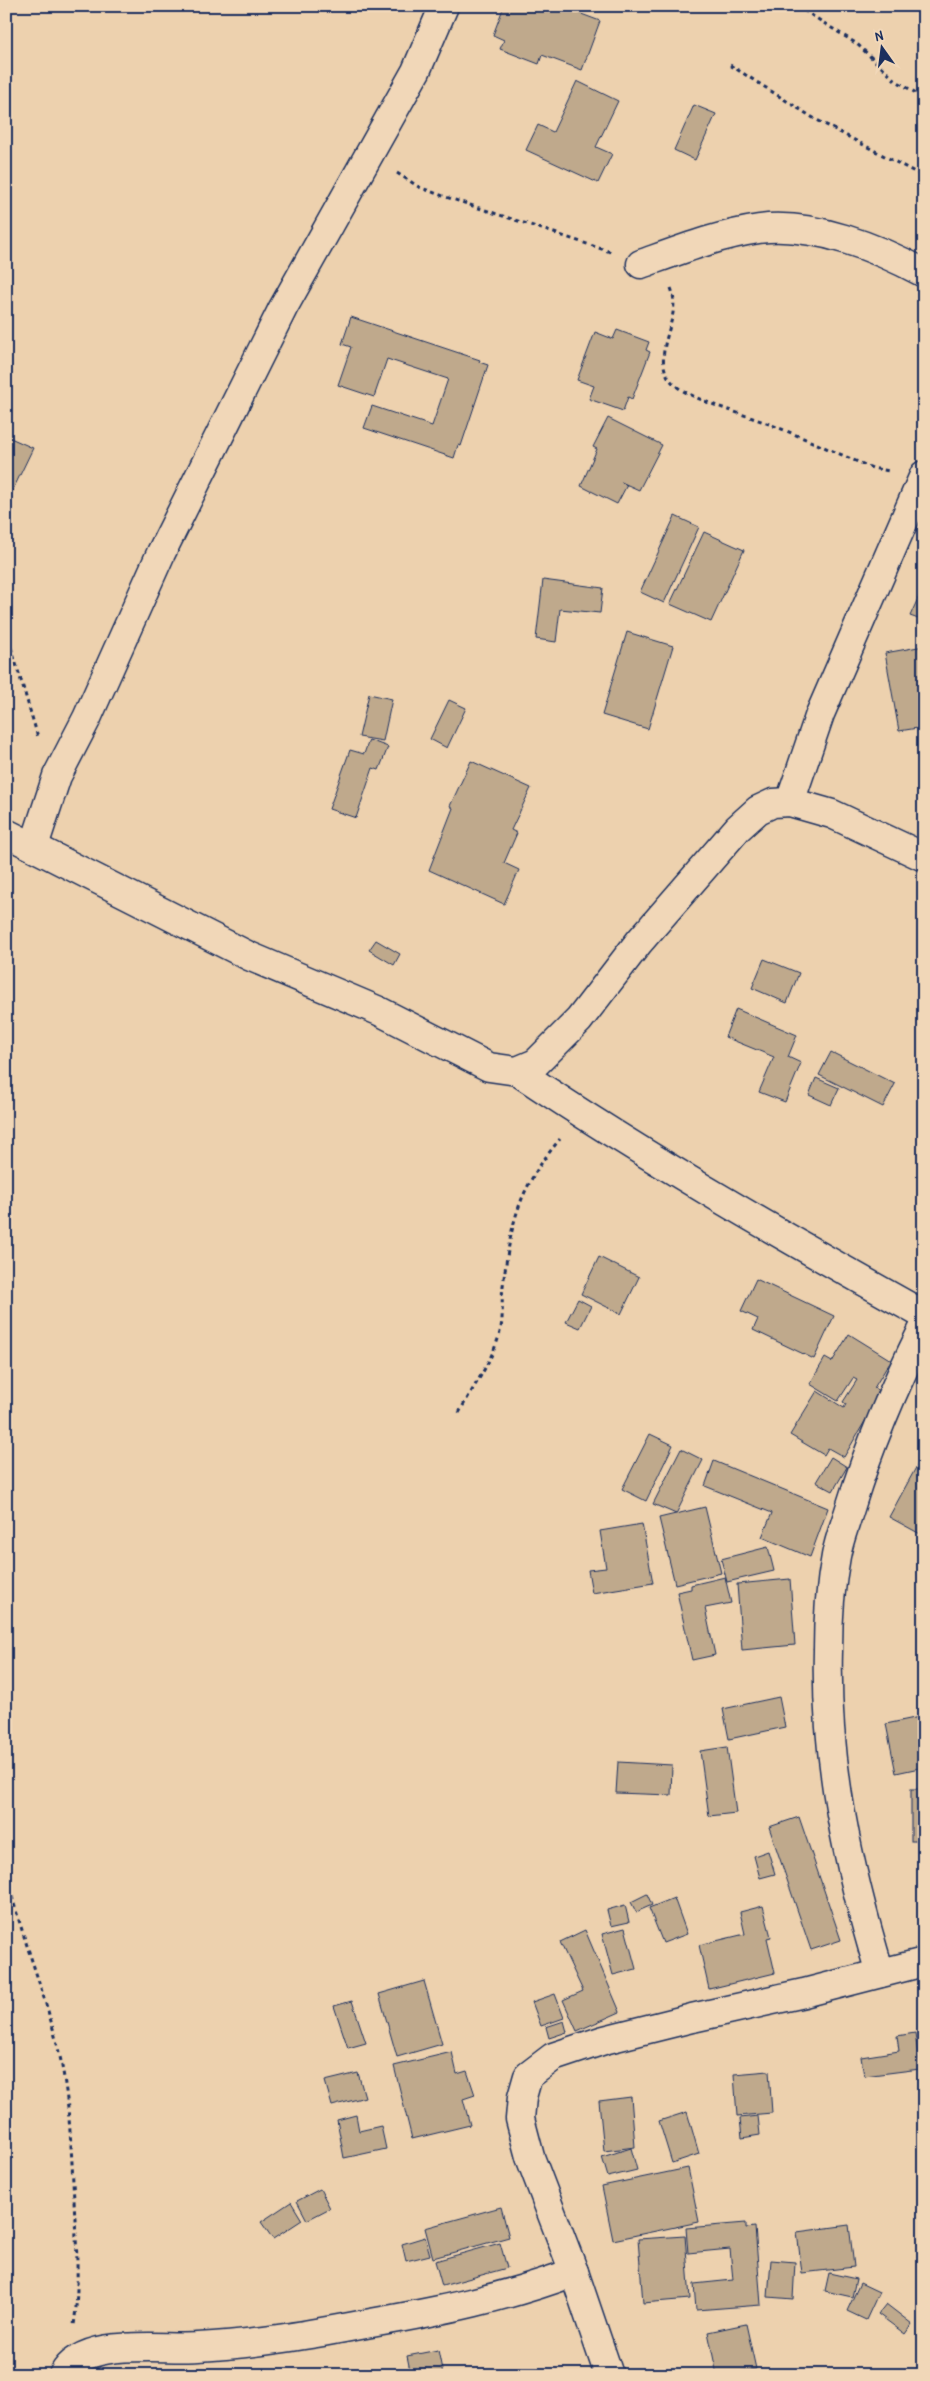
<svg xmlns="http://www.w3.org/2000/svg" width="930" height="2381" viewBox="0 0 930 2381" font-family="'Patrick Hand',sans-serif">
<rect width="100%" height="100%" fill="#edd1ae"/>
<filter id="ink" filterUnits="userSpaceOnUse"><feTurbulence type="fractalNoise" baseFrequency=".02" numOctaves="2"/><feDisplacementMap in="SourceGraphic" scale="10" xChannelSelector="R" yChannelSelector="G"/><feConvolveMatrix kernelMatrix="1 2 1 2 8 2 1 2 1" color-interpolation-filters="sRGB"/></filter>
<g filter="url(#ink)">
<g fill="#bfa98c" stroke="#1b2f5e">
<polygon points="504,6 560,6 600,21 582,70 542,55 539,64 500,49 504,40 493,35"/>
<polygon points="577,81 618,101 596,147 612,154 598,183 526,150 538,125 553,132"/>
<polygon points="694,105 716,114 695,160 674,150"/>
<polygon points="351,317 480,360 479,362 488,365 461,446 458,445 454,458 364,428 372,406 432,426 448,379 387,359 374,397 338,385 351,347 342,344"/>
<polygon points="617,330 649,342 646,350 650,352 632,399 628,397 623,411 589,399 594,386 577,380 595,332 613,339"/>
<polygon points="608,418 662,445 639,490 621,482 627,485 617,504 581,486 597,449 593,447"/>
<polygon points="6,436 33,448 8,500 6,500"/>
<polygon points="675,516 699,527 664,603 640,592"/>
<polygon points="704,532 744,550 711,622 670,604"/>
<polygon points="543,580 603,588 600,613 560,609 556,642 536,639"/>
<polygon points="920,594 924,596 924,621 910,616"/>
<polygon points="627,632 673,646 648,729 602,715"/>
<polygon points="924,646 924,727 899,731 885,653"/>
<polygon points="369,694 392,699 383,741 359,737"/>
<polygon points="449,700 466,708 447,748 430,739"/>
<polygon points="369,740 388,747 379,770 373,768 356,818 329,809 350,750 364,754"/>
<polygon points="471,761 531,788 511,830 517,833 504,863 519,870 504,904 429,870 453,808 450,806"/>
<polygon points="376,940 400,954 394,965 369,950"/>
<polygon points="764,959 799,973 787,1003 752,988"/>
<polygon points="736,1009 797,1035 788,1057 801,1063 785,1102 759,1092 774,1057 725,1037"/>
<polygon points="831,1052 895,1084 883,1107 819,1075"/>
<polygon points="816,1078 839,1088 831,1105 809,1095"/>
<polygon points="599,1257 639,1277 621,1314 581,1294"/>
<polygon points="756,1279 834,1316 814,1359 753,1330 758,1319 741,1311"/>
<polygon points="578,1299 591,1306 580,1328 566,1322"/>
<polygon points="849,1334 891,1360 874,1388 886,1395 868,1416 844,1457 828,1448 824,1455 790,1435 817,1391 844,1408 846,1404 843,1402 857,1380 853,1378 838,1401 810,1384 825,1358 832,1362"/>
<polygon points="650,1434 673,1445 646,1501 622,1489"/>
<polygon points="681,1449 703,1460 676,1514 653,1504"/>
<polygon points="831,1457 847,1467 833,1491 816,1482"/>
<polygon points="714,1461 828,1508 810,1557 762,1537 772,1513 705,1486"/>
<polygon points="919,1462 924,1464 924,1536 889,1517"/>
<polygon points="705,1507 721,1573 675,1584 659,1518"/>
<polygon points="642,1524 653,1583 592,1593 588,1570 606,1568 600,1531"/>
<polygon points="768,1547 774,1571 727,1582 721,1559"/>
<polygon points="725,1577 731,1603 705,1608 715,1655 692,1660 677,1592 691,1589 691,1585"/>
<polygon points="790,1579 795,1645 742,1650 737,1584"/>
<polygon points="779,1697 785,1727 729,1739 723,1709"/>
<polygon points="924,1716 924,1767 896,1773 886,1724"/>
<polygon points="727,1747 736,1813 709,1816 700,1751"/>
<polygon points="618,1762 672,1765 671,1795 616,1793"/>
<rect x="911" y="1789" width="13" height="52"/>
<polygon points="799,1817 841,1940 811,1950 769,1827"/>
<polygon points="768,1851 775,1874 760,1878 754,1856"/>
<polygon points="647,1894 652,1905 636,1912 631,1902"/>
<polygon points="674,1898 687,1934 663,1943 649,1908"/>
<polygon points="625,1905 629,1922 611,1926 607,1910"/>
<polygon points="763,1906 771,1937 767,1938 775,1973 709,1989 699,1945 745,1934 740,1912"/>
<polygon points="625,1928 636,1969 613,1975 602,1934"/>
<polygon points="585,1930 620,2012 577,2031 563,2000 583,1991 560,1942"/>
<polygon points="424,1981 442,2044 397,2057 379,1994"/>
<polygon points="555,1994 564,2018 541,2026 532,2002"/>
<polygon points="352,2001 366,2043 348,2048 334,2006"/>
<polygon points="564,2021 567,2032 549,2038 546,2027"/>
<polygon points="915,2033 920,2069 864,2076 861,2057 899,2051 897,2036"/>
<polygon points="452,2052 457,2074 467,2071 475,2095 463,2099 470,2125 412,2139 394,2066"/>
<polygon points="769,2071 772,2113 737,2116 734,2074"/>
<polygon points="358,2073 365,2097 332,2106 325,2081"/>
<polygon points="631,2097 635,2147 604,2151 599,2101"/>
<polygon points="687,2112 699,2154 672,2163 659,2121"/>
<polygon points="356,2115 359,2131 381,2126 386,2149 344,2158 337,2120"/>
<polygon points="758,2116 760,2135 742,2138 740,2118"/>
<polygon points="631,2148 637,2170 608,2177 602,2157"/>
<polygon points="688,2168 699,2222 613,2240 602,2186"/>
<polygon points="320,2189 330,2208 307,2220 297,2201"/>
<polygon points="291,2202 302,2220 273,2239 261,2222"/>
<polygon points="501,2207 509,2237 433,2258 425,2228"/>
<polygon points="746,2223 746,2228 755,2227 761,2305 696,2310 694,2284 733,2280 730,2249 688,2253 686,2228"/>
<polygon points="849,2225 854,2267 802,2273 797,2232"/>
<polygon points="685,2236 690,2299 643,2303 638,2239"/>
<polygon points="425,2237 430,2255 406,2261 402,2244"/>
<polygon points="500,2243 507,2268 442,2286 435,2261"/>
<polygon points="771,2260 795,2262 793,2299 768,2297"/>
<polygon points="829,2273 856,2279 852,2297 825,2291"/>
<polygon points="860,2283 879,2292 866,2320 847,2311"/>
<polygon points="886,2304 912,2324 905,2334 878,2314"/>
<polygon points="746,2324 756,2369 717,2375 708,2332"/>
<polygon points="438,2350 443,2375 411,2375 407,2356"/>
</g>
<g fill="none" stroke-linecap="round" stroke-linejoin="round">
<defs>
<g id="minor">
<path d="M 641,264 C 680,250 718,235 759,229 C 813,222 878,248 924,273"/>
<polyline points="790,802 820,714 924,475"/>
<polyline points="6,833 249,956 379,1011 489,1067 517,1071 536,1063 579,1020 639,942 738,828 758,810 773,803 790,802 832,814 924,857"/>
<polyline points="34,846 57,776 87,718 161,553 283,308 416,71 444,6"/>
<path d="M 517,1071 C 648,1159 786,1238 924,1315"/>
<path d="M 880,1973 C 848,1867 825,1761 828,1650 C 828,1618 830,1587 836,1556 C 839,1539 846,1522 851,1505 C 870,1443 895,1385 924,1327"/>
<path d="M 63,2375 C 84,2336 160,2350 198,2347 C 257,2344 313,2334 371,2323 C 440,2311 508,2297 574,2272"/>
<polyline points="609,2375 574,2272 530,2157 520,2119 522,2097 528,2076 553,2057 604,2040 692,2018 804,1993 924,1962"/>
</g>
</defs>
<use href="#minor" stroke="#1b2f5e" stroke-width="31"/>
<g stroke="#1b2f5e" stroke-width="3" stroke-dasharray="4 4" stroke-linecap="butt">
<polyline points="797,6 857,44 895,80 924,98"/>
<polyline points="730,65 815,119 924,177"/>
<polyline points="397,173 419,187 443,196 611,252"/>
<path d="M 671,288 C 682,315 657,343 665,370 C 668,380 676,387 685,392 C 713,407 745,414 774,426 C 807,439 839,454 872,468 L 889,471"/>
<polyline points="6,616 11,647 38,737"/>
<path d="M 459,1413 C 473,1387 493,1360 500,1332 C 504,1317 501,1301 503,1286 C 511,1222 518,1189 560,1139"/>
<path d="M 6,1873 C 20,1933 44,1989 58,2048 C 70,2097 71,2149 74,2200 C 76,2242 80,2283 74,2325"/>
</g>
<use href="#minor" stroke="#f1d7b8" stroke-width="28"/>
</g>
</g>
<rect width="930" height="2381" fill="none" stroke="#f1d7b8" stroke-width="25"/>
<rect x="12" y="12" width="905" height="2356" fill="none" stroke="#1b2f5e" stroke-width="2" filter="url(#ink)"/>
<g transform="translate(882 48) rotate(346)" stroke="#f1d7b8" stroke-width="4" paint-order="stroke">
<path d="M0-4L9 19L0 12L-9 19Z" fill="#1b2f5e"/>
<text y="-8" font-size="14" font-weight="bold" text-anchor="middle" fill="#1b2f5e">N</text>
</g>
</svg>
